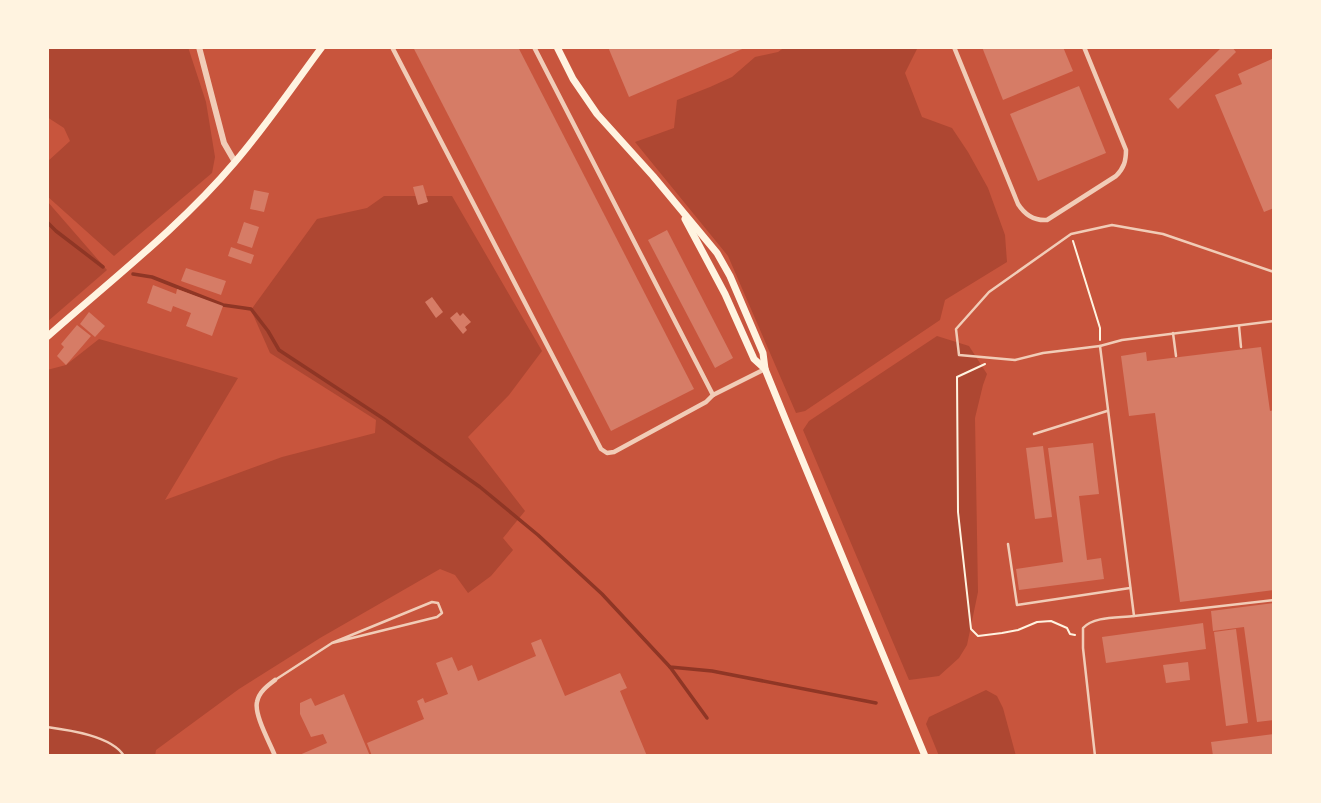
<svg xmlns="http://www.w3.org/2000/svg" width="1321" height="803" viewBox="0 0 1321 803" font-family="Arial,sans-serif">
<rect width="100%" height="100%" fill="#c8553d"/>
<g fill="#ae4732">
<polygon points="47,47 188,47 206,102 215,157 212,173 114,256 47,196 47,162 70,141 64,128 47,117"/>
<polygon points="785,47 918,47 905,73 922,117 952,128 968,152 988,188 1005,235 1007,262 945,300 940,320 805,411 796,413 728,256 635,142 674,128 677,100 710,87 732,77 755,57 778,52"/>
<polygon points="384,196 452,196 542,351 509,395 468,437 525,511 503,538 513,550 491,576 468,593 455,575 440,569 320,638 239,689 156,750 155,756 47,756 47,370 66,365 99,339 238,378 165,500 282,457 375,433 376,420 270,353 251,310 317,219 367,208"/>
<polygon points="47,201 107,270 47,322"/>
<polygon points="937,336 969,346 987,374 983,385 975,418 978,592 967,645 959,658 939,676 909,680 803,430 809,421"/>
<polygon points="986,690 997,696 1003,708 1016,756 939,756 926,724 929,717"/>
</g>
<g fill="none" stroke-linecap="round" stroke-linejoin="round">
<g stroke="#8f3625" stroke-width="3.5">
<polyline points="47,222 56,231 103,267"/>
<polyline points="133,274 152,277 223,305 251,309 268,331 279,350 384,419 480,487 538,535 602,594 670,667 712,671 876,703"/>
<polyline points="670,667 707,718"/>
</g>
</g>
<g fill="#d67c66">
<polygon points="413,47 518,47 694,389 611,431"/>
<polygon points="608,47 747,47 629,97"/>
<polygon points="982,47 1063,47 1073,71 1003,100"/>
<polygon points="1222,47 1232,47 1236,52 1178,109 1169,99"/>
<polygon points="1274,58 1274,208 1264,212 1215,95 1242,84 1238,74"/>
<polygon points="1079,86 1106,153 1038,181 1010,114"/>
<polygon points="423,185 428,202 418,205 413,187"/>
<polygon points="254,190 269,193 264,212 250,209"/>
<polygon points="244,222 259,227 252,248 237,243"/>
<polygon points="667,230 733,358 715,368 648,240"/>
<polygon points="231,247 254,255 251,264 228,256"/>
<polygon points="186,268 226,281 221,295 181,281"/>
<polygon points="153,285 176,294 177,289 223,306 212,336 186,326 191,313 173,306 171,312 147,303"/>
<polygon points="432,297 443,312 436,318 425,302"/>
<polygon points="89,312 105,326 95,337 80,324"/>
<polygon points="457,312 460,316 463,313 471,322 465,327 467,330 463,334 450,318"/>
<polygon points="77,325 91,336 66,365 57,356 64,347 61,344"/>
<polygon points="1261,347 1270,411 1274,410 1274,590 1180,602 1155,413 1129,416 1121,356 1146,352 1147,361"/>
<polygon points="1093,443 1099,494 1079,496 1087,560 1101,558 1104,579 1019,590 1016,569 1063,562 1048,448"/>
<polygon points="1043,446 1052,517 1035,519 1026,448"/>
<polygon points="1274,603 1274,720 1257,722 1244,627 1213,631 1211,611"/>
<polygon points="1203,623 1206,649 1106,663 1102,637"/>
<polygon points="1236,629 1248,723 1226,726 1214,632"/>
<polygon points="541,639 565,696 620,673 627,688 620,691 647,756 372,756 367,743 424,719 417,701 423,698 425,703 448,694 436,663 452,657 458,671 472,665 478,681 536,656 531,643"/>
<polygon points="1188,662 1190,680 1166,683 1163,665"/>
<polygon points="344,694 370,756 297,756 327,743 323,734 311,737 300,714 300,703 311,698 315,706"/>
<polygon points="1274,734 1274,754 1272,754 1272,756 1213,756 1211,742"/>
</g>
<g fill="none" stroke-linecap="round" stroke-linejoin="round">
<g stroke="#fff3e0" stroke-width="2">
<polyline points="1073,241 1100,328 1100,340"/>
<polyline points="985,364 957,377 958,512 971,629 978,636 1002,633 1018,630 1037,622 1051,621 1067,628 1070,634 1075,635"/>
</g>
<g stroke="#f1ccb7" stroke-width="2.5">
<polyline points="1239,326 1241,347"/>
<polyline points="1173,333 1176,356"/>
<polyline points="1100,346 1043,353 1015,360 959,355 956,329 989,292 1071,234 1112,225 1163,234 1274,272"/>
<polyline points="1034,434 1107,411"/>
<polyline points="1008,544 1017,605 1130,588"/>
<polyline points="1134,616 1274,600"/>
<polyline points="275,680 332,643 432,602 438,603 442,613 437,617 332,643"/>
<path d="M 47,727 C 69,730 112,736 124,756"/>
<path d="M 1095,756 L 1083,648 L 1083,628 C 1094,616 1118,618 1134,616 L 1100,346 L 1122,340 L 1274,321"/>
</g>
<g stroke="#f1ccb7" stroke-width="4.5">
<polyline points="392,47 601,449 607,453 614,452 706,402 713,395 765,369"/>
<polyline points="534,47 713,395"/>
<path d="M 954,47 L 1018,204 C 1025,215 1034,221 1047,220 L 1116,176 C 1124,168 1126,161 1126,150 L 1084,47"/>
<path d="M 275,680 C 267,686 259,692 257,702 C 254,715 270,743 275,756"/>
</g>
<polyline stroke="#f1ccb7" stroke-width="6" points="199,47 224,143 235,162"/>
<g stroke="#fff3e0" stroke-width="7">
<polyline points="557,47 573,79 597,114 653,176 717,253 730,276 763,353 765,369 787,423 925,756"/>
<polyline points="685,219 725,294 754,359 765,369"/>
<path d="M 47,337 C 111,280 180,227 235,162 C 266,126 293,86 322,47"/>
</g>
</g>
<rect width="1321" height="803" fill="none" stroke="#fff3e0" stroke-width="98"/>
</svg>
